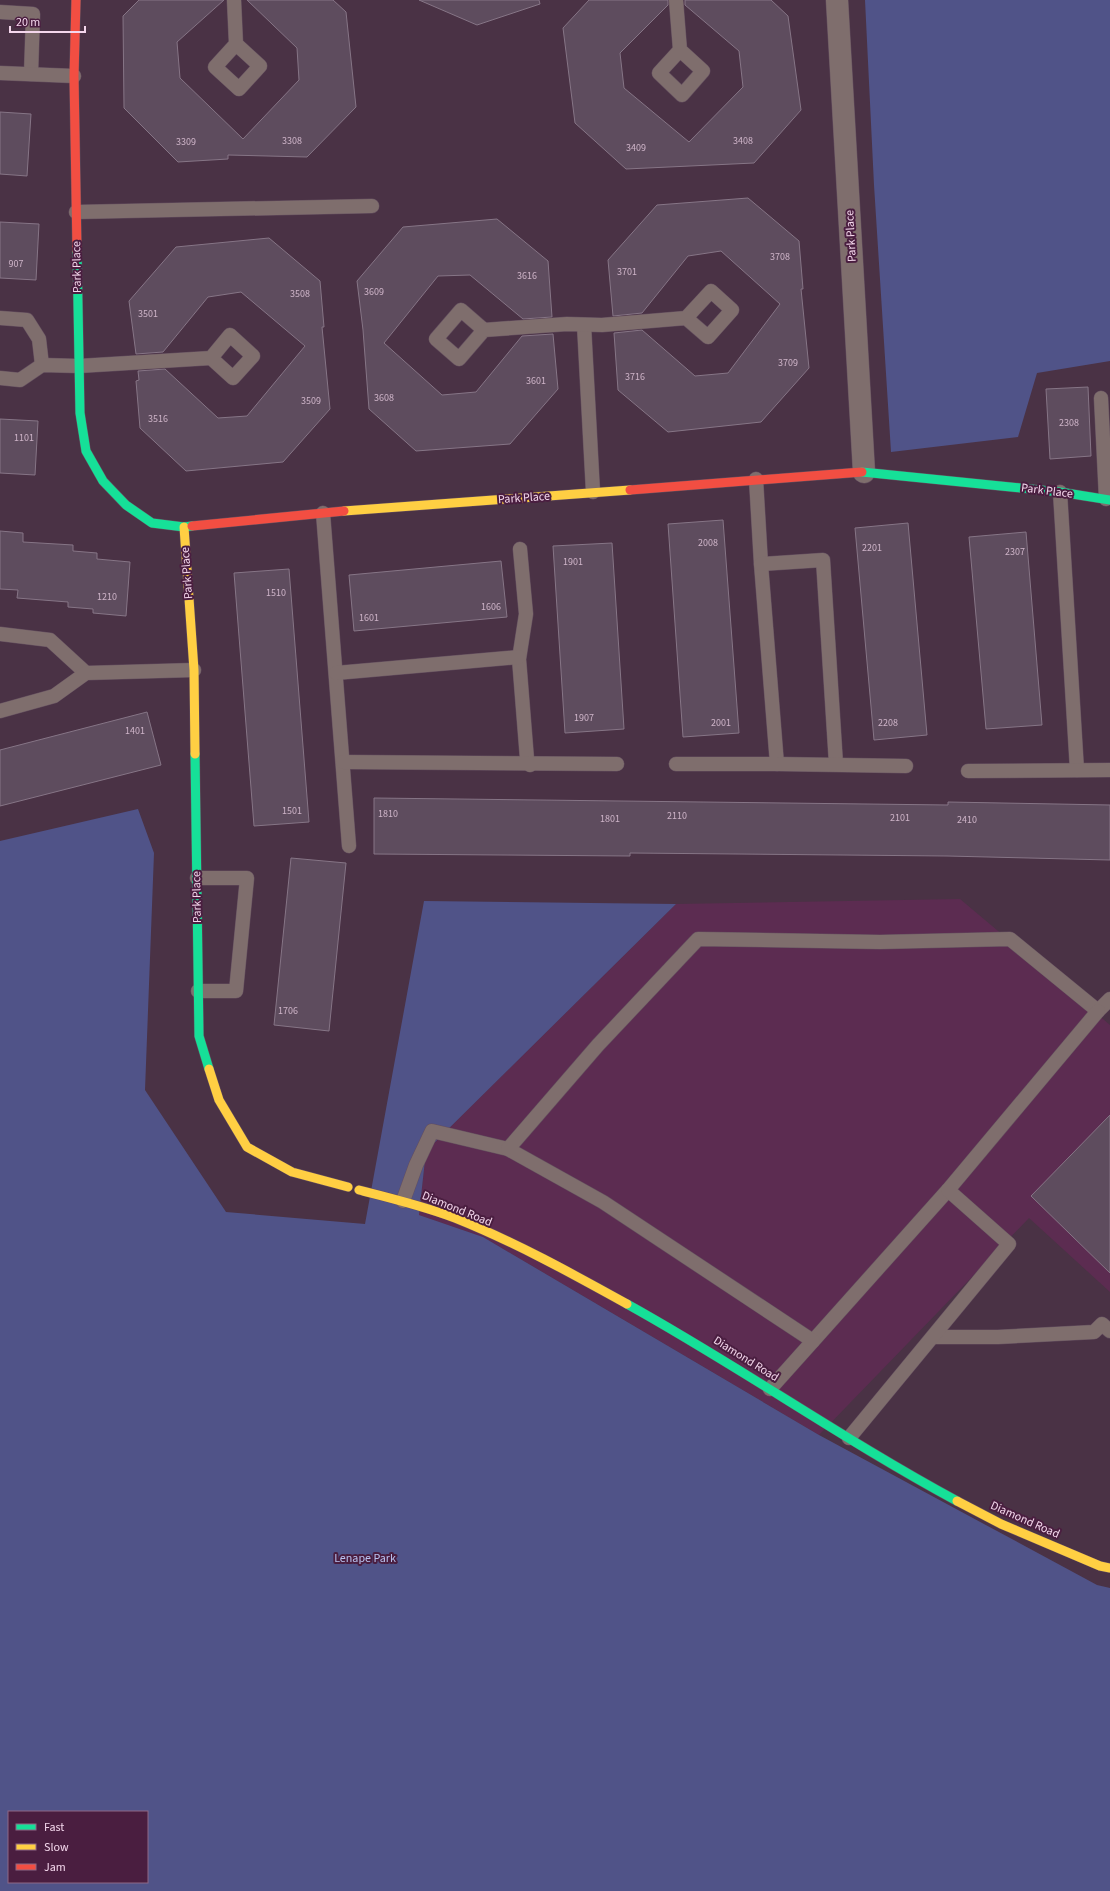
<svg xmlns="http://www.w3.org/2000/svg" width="1110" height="1891" viewBox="0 0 1110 1891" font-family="'Source Sans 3',sans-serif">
<rect width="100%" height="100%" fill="#4a3245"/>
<polygon fill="#5c2c51" points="960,899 1110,1025 1110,1292 1029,1218 819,1435 483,1237 419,1215 426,1151 676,904"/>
<g fill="#505388" fill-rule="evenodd">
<polygon points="865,0 1110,0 1110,361 1037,373 1018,437 891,452 874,185"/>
<path d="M 138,809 L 154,853 L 145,1090 L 226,1212 L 365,1224 L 424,901 L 676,904 L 426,1151 L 419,1215 L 483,1237 L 819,1435 L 1097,1585 L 1110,1588 L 1110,1891 L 0,1891 L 0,841 ZM 9,1812 L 147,1812 L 147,1882 L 9,1882 Z"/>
</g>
<g fill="#5e4c5e" stroke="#867586">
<polygon points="139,0 224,0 177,42 180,78 243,139 299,80 297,48 247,0 333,0 346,12 356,107 307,157 228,155 228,159 178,162 124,108 123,16"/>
<polygon points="419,0 539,0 540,4 477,25"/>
<polygon points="589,0 668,0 668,5 620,53 624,88 689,142 743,87 739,51 685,5 685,0 771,0 788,16 801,110 754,163 626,169 575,123 563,28"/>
<polygon points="0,112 31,114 27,176 0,174"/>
<polygon points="748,198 799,241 803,289 801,289 809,368 761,422 668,432 618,390 614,333 642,330 695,376 728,373 780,304 721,251 688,256 642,313 613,316 608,260 657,205"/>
<polygon points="497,219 548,261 552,317 523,319 470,275 438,276 384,343 442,395 476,392 522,336 553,334 558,389 510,444 416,451 369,409 363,330 357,281 403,227"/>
<polygon points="0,222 39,224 36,280 0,278"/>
<polygon points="269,238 320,281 324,327 322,327 330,409 283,462 186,471 140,428 136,381 139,380 138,371 165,369 218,418 247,416 305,346 241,292 208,297 163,352 136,354 129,301 176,247"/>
<polygon points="1088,387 1091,456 1050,459 1046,389"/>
<polygon points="0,419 38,421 35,475 0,473"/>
<polygon points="723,520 739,733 683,737 668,524"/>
<polygon points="908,523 927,735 874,740 855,528"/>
<polygon points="0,531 23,533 23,542 73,545 73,551 97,553 97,559 130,562 126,616 93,613 93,609 68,607 68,602 17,598 18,590 0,589"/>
<polygon points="1026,532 1042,725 986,729 969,537"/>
<polygon points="612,543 624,729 565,733 553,546"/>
<polygon points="501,561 507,617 354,631 349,575"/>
<polygon points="289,569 309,822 254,826 234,573"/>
<polygon points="147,712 161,765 0,806 0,750"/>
<polygon points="374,798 948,805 948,802 1110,805 1110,860 947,856 630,853 630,856 374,854"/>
<polygon points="291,858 346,863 329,1031 274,1025"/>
<polygon points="1110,1115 1110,1273 1031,1196"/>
</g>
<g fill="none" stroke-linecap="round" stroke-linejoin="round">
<defs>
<g id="lane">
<polyline points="234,0 236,44 215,67 239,89 260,66 236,44"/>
<polyline points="676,0 680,50 703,71 682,95 659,73 680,50"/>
<polyline points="0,12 33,14 31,74"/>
<polyline points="0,73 74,76"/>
<polyline points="76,212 372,206"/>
<polyline points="0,318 27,320 39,339 42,365"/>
<polyline points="584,325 593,492"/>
<polyline points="484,330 459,359 436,339 461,310 484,330 567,324 602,325 686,318 711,291 732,310 708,337 686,318"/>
<polyline points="0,378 20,380 42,365 79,366 211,358 230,335 253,356 233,378 211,358"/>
<polyline points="1101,398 1106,499"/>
<polyline points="756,479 761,564 777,764"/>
<polyline points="1060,492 1077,770"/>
<polyline points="323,513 349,846"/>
<polyline points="520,549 526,614 519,659 527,759 530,765"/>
<polyline points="761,564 823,560 836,764"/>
<polyline points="0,634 50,640 86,673"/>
<polyline points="336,673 519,657"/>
<polyline points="0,711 54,696 86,673 194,670"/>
<polyline points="343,762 617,764"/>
<polyline points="676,764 777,764 906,766"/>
<polyline points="968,771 1110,770"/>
<polyline points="197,878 247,878 236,991 198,991"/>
<polyline points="403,1201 416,1165 432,1131 508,1149"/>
<polyline points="933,1337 998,1337 1094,1332 1102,1324 1110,1331"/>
<polyline points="813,1341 948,1190"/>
<polyline points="770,1389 813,1341 603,1202 508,1149 598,1045 698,939 880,942 1010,939 1098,1011 1110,999"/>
<polyline points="849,1438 1009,1244 948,1190 1098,1011"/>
</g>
<polyline id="street" points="837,0 864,472"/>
<g id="fast">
<polyline points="77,251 80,413 86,451 103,481 126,505 152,523 184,527 192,526"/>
<polyline points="862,472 1060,492 1110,500"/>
<polyline points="195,754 199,1036 209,1069"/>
<path d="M 627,1304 C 739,1366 844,1440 957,1501"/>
</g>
<g id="slow">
<polyline points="344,511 630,490"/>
<polyline points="184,527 194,670 195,754"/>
<polyline points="209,1069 219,1100 247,1147 292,1172 348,1187"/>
<path d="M 359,1190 C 391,1198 424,1206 455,1218 C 515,1242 571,1273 627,1304"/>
<polyline points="957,1501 1001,1524 1100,1566 1110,1568"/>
</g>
<g id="jam">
<polyline points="76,0 74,76 77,251"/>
<polyline points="630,490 862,472"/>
<polyline points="192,526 344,511"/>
</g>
</defs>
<use href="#lane" stroke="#644f5f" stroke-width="15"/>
<use href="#street" stroke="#644f5f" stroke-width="23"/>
<use href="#fast" stroke="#644f5f" stroke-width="10"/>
<use href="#slow" stroke="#644f5f" stroke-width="10"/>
<use href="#jam" stroke="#644f5f" stroke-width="10"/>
<use href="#lane" stroke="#7f6e6d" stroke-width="14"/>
<use href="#street" stroke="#7f6e6d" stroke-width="22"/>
<use href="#fast" stroke="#16e098" stroke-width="9"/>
<use href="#slow" stroke="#ffcf43" stroke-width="9"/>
<use href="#jam" stroke="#f24e42" stroke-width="9"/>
</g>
<g text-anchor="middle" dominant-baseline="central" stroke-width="4" stroke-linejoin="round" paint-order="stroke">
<g font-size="10" fill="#ceb4c8">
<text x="292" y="141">3308</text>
<text x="743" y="141">3408</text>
<text x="186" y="142">3309</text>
<text x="636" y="148">3409</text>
<text x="780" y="257">3708</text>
<text x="16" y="264">907</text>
<text x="627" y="272">3701</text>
<text x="527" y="276">3616</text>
<text x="374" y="292">3609</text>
<text x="300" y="294">3508</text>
<text x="148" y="314">3501</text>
<text x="788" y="363">3709</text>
<text x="635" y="377">3716</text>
<text x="536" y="381">3601</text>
<text x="384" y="398">3608</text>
<text x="311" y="401">3509</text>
<text x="158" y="419">3516</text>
<text x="1069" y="423">2308</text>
<text x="24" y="438">1101</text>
<text x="708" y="543">2008</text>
<text x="872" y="548">2201</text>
<text x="1015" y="552">2307</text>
<text x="573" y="562">1901</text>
<text x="276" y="593">1510</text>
<text x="107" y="597">1210</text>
<text x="491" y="607">1606</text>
<text x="369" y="618">1601</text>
<text x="584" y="718">1907</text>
<text x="721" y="723">2001</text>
<text x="888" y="723">2208</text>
<text x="135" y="731">1401</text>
<text x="292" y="811">1501</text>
<text x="388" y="814">1810</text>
<text x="677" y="816">2110</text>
<text x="900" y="818">2101</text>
<text x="610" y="819">1801</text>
<text x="967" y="820">2410</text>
<text x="288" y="1011">1706</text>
</g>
<g font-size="12" fill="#f4d7ec" stroke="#4a1e40">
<text transform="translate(851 236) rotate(-93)">Park Place</text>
<text transform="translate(77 267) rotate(-91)">Park Place</text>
<text transform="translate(1047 491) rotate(7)">Park Place</text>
<text transform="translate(524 498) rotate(-4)">Park Place</text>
<text transform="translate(187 573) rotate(-94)">Park Place</text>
<text transform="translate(197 897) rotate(-91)">Park Place</text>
<text transform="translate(457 1209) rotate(22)">Diamond Road</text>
<text transform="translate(746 1359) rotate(32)">Diamond Road</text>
<text transform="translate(1025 1520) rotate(24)">Diamond Road</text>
</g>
<g font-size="12" fill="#b9c2ef" stroke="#4a1e40">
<text x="365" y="1558">Lenape Park</text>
</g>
</g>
<rect x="8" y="1811" width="140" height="72" fill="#4a1e40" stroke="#8e6885"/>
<rect x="16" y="1824" width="20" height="6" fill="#16e098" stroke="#8e6885"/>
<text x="44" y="1831" font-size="12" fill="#f4d7ec">Fast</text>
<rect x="16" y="1844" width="20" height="6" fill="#ffcf43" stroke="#8e6885"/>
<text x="44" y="1851" font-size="12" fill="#f4d7ec">Slow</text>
<rect x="16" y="1864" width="20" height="6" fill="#f24e42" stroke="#8e6885"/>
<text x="44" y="1871" font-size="12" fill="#f4d7ec">Jam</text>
<path d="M10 26v6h75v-6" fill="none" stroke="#f4d7ec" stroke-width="2"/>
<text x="16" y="26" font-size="12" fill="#f4d7ec" stroke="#4a1e40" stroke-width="3" paint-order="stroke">20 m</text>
</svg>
